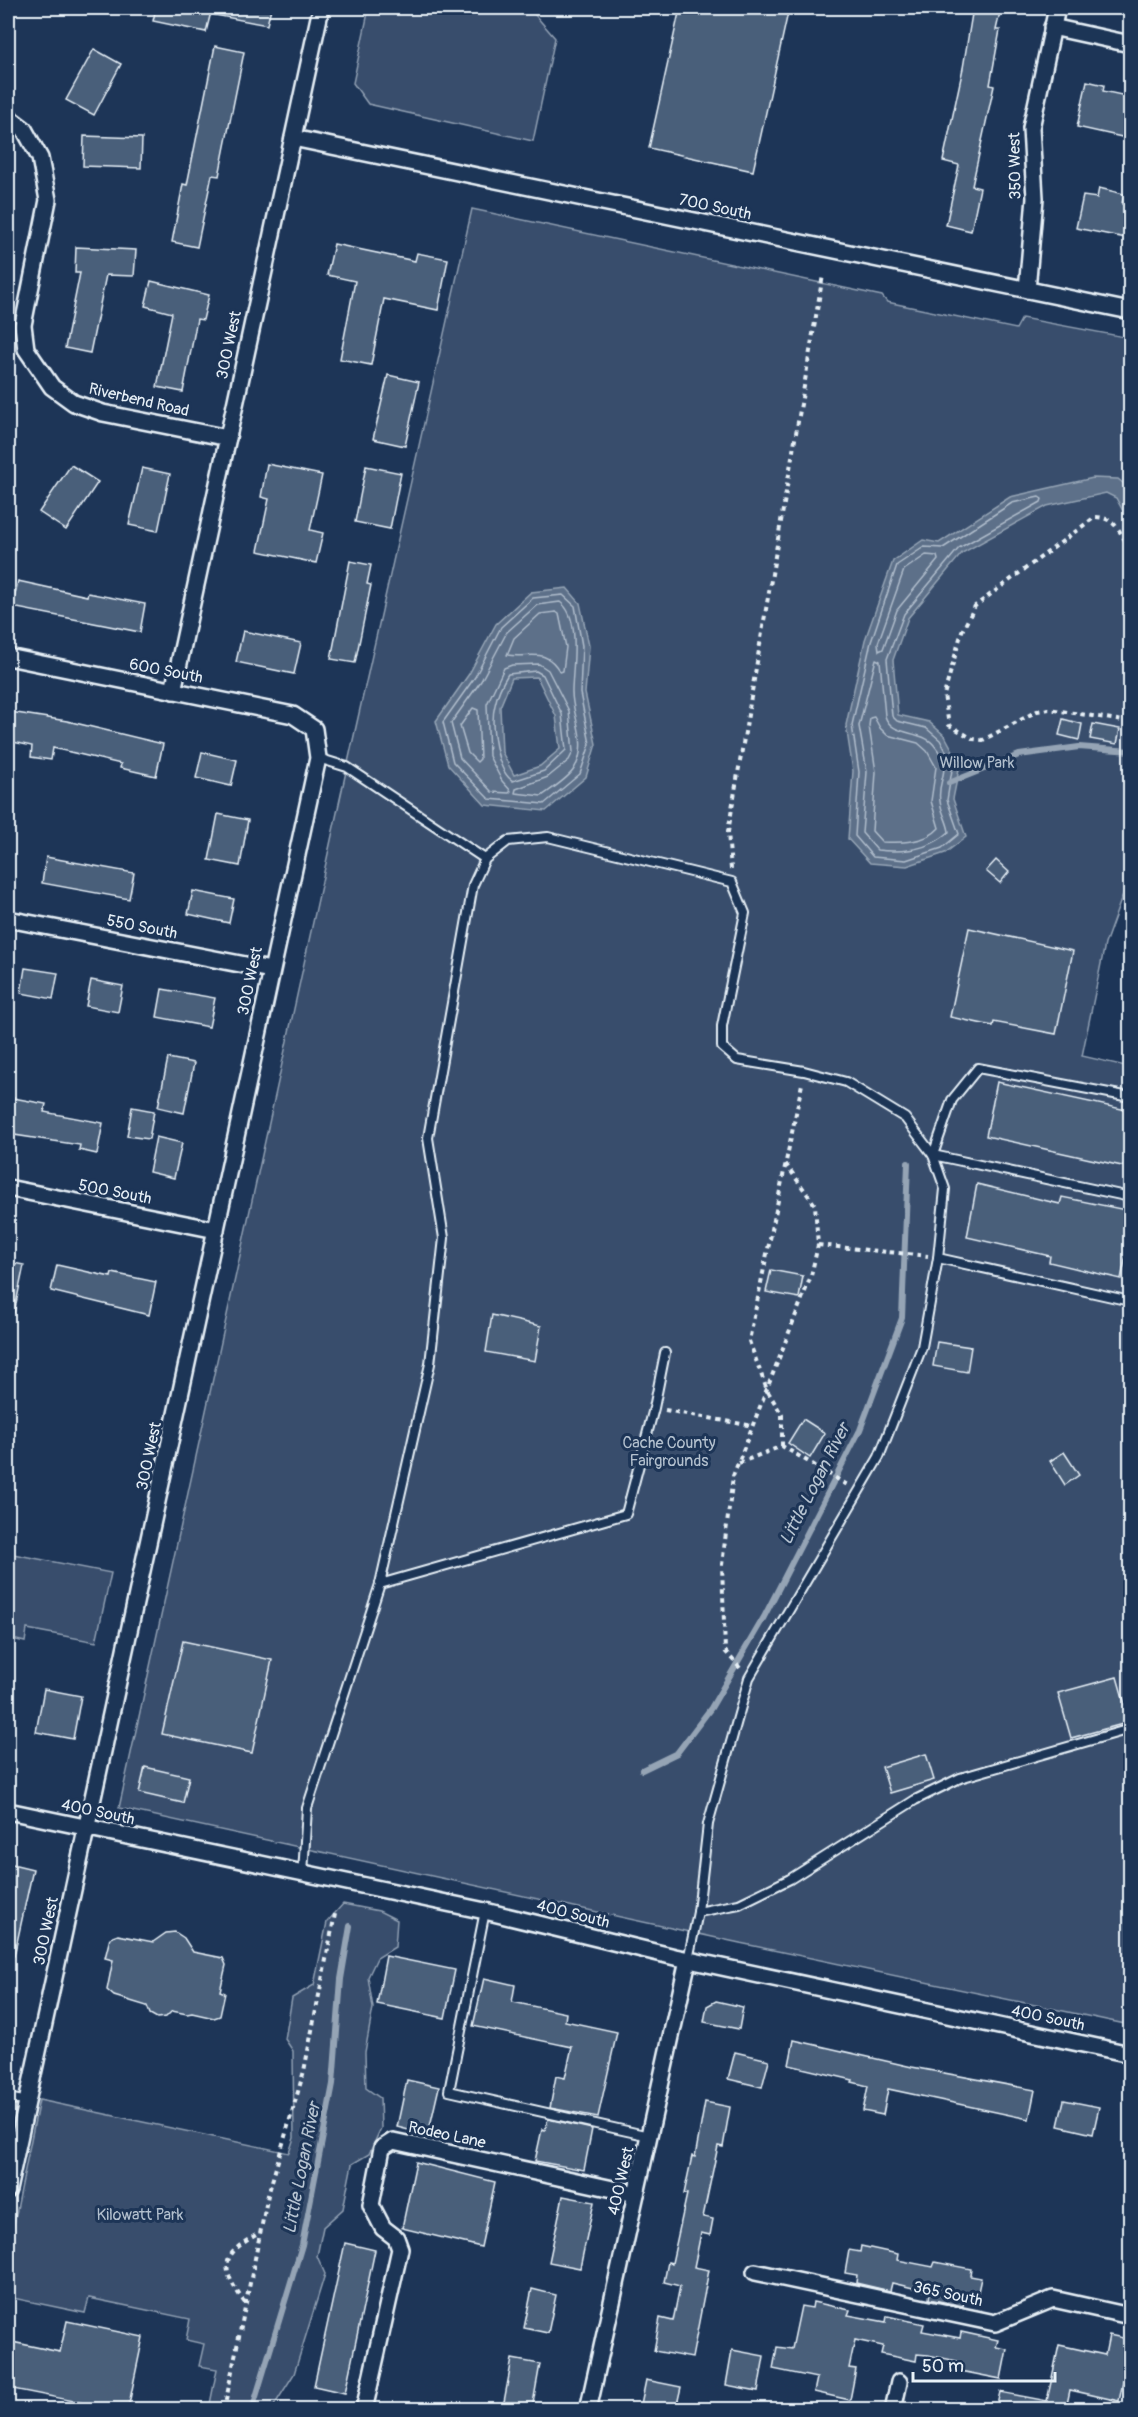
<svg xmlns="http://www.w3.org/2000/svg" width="1138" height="2417" viewBox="0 0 1138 2417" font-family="Pangolin,sans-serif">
<rect width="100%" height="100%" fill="#1d3557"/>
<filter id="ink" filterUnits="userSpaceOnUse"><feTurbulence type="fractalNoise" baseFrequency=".0167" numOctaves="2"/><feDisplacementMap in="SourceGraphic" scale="12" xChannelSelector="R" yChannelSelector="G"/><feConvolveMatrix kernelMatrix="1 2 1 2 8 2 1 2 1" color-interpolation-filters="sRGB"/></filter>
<g filter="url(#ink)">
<g fill="#374d6c" stroke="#909fb2" stroke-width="1.5">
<polygon points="369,8 529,8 555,38 533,141 368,104 353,83"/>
<polygon points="472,209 882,296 887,302 1016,329 1022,318 1130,338 1130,875 1105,944 1082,1056 1130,1067 1130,2025 740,1943 119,1808 347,767"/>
<polygon points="8,1553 111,1573 96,1642 27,1629 25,1642 8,1638"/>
<polygon points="343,1904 379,1911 397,1920 395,1947 377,1958 368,1977 373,2008 365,2052 366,2088 380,2098 381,2128 369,2154 352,2164 343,2209 323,2227 317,2256 325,2274 294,2374 272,2409 209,2409 217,2369 199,2366 204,2344 186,2340 190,2319 89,2298 85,2313 8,2297 8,2254 39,2100 289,2153 294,2138 293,2051 285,2039 292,1998 314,1985 327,1922"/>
</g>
<g fill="#5d7089" stroke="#95a4b5" stroke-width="1.5" fill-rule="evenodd">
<polygon points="1093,478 1118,479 1129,488 1130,524 1116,498 1106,493 1047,506 962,553 908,618 893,660 898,715 929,722 945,736 960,764 953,799 966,837 945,853 907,866 870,863 848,839 853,771 846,725 865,640 893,561 923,540 939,543 1010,497"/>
<path d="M 567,588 L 580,603 L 589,646 L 585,693 L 596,744 L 586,777 L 546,811 L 485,805 L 448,765 L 436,721 L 469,674 L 496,624 L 531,592 ZM 537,677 L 556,716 L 560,749 L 540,766 L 514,775 L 502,752 L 500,707 L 512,678 Z"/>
</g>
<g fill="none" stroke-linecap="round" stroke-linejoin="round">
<g stroke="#b0bdcc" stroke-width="1.5">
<polygon points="1039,497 1042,499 1041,502 959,548 904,614 887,659 892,716 897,721 926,728 940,740 953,764 947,800 959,834 942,848 906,860 873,857 855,836 859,772 852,725 871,642 897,565 924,547 943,548 1012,503"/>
<polygon points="926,555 937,556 938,560 897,610 883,649 879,651 878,643 904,570"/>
<polygon points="563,595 575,606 582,646 580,693 590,744 580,774 544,804 489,799 453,762 443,722 475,677 501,627 533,598"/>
<path d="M 560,602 C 582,618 572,668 572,692 C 572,718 590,743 574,769 C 568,779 551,789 542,796 L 515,793 L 516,789 L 548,777 L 569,760 L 573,752 L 569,711 L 548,670 L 539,664 L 512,665 L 504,668 L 487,704 L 489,756 L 502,781 L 511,791 L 509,793 L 492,792 L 460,758 L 451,723 L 481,681 L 507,632 L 537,605 Z"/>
<path d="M 556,612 L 559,614 L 566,647 L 563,671 L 560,672 C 545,646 530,659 507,655 L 514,638 L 540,614 Z"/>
<path d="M 876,659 L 880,661 L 885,716 C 891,737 921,729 934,745 C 955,770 936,778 940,801 C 941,812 948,822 949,832 C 929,850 903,853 877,850 L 862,833 L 867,772 L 859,726 Z"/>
<path d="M 536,671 L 543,675 L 562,714 L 566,750 L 544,771 L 513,781 C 496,771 490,723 495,705 C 497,695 503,682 508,674 Z"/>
<polygon points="473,708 478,710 480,759 477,762 468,753 460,726"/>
<path d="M 874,717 L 880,728 L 887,735 L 918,743 L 927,751 L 936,767 L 931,801 L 939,828 C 926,843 900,843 882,842 L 872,831 L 876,772 L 869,726 L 870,718 Z"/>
</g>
<g stroke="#95a4b5" stroke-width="6">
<polyline points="949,783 1019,755 1079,747 1130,751"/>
<polyline points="642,1770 677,1753 711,1708 764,1617 860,1430 902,1318 908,1163"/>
<polyline points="252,2410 302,2245 333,2084 341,1979 350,1926"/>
</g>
</g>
<g fill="#495e7a" stroke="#e8f1f8" stroke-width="1.5">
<polygon points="156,8 212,8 206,32 153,21"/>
<polygon points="216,8 271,8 267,25 215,15"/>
<polygon points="680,8 789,8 753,171 649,148"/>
<polygon points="973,8 1001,8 996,30 1000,30 990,85 994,86 972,186 980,188 971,231 946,225 959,165 943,161 963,68"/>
<polygon points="215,46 244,52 219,176 212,175 197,247 172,242 183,184 187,185"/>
<polygon points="94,49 121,64 94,115 66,100"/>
<polygon points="1087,81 1104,85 1103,91 1131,97 1131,139 1077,127"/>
<polygon points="84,136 142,138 141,168 83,166"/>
<polygon points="1099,188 1124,194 1122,204 1131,206 1131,239 1076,228 1083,196 1097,198"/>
<polygon points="334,244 415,261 417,253 448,259 438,310 384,299 371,365 340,359 355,281 327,275"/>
<polygon points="76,247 136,250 134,276 106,275 90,353 65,348 80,273 75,273"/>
<polygon points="151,281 209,295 203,320 197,319 183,392 157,387 172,313 145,306"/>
<polygon points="388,375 419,382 405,446 373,439"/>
<polygon points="267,464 322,475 310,530 323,533 316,563 258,551 269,499 261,497"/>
<polygon points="71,465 98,482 66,530 39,512"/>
<polygon points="366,466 401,473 390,529 355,522"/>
<polygon points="142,468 170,474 158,531 129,525"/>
<polygon points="350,561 371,565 367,584 371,585 355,663 331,659"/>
<polygon points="18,581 87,596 88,593 145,604 140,632 12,607"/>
<polygon points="243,631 301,643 294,674 236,662"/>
<polygon points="10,712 67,721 163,744 156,776 120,768 121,764 53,748 51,760 31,757 32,746 8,741"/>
<polygon points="1063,719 1082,724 1079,740 1059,735"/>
<polygon points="1093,724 1120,729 1117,744 1090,739"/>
<polygon points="202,752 237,760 231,786 196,778"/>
<polygon points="218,814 248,820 240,866 209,860"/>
<polygon points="46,857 134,873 129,899 42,883"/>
<polygon points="996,860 1009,872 1000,883 986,871"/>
<polygon points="193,891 234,899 229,923 188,914"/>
<polygon points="969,928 1073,951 1056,1034 994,1022 993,1026 950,1017"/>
<polygon points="25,968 58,973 53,999 21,993"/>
<polygon points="91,980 123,986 118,1012 86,1006"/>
<polygon points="162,989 215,998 209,1027 157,1017"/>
<polygon points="168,1058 194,1063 184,1113 158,1107"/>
<polygon points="997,1082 1131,1111 1131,1168 986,1136"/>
<polygon points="8,1097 46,1104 44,1112 103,1123 97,1154 79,1150 80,1145 8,1134"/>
<polygon points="132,1107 154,1111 149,1139 127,1136"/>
<polygon points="156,1137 182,1143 174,1178 149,1172"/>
<polygon points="977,1184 1060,1204 1062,1197 1131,1211 1131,1233 1121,1279 1049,1262 1050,1256 967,1237"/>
<polygon points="8,1262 24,1265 14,1313 8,1312"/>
<polygon points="57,1265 111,1277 112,1273 156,1282 149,1315 51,1291"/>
<polygon points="771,1270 803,1276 799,1298 766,1292"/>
<polygon points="492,1315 541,1326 535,1361 486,1352"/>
<polygon points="937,1342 971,1347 967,1372 933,1366"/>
<polygon points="803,1419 825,1433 810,1458 788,1443"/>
<polygon points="1064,1452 1079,1475 1065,1485 1050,1461"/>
<polygon points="183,1641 272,1660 252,1753 162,1734"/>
<polygon points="1117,1677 1130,1722 1071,1738 1058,1693"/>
<polygon points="44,1689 81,1696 73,1739 36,1732"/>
<polygon points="926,1754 934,1780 890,1793 882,1767"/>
<polygon points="145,1767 189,1777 183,1803 139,1793"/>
<polygon points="8,1863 33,1869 14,1956 8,1956"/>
<polygon points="175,1932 184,1938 193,1952 223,1958 226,1965 220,1991 225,1993 220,2016 214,2018 192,2013 187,2014 172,2011 166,2017 157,2018 150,2014 147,2006 114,1996 107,1990 113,1960 105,1958 110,1938 118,1935 153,1942 166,1933"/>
<polygon points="386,1956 455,1970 445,2018 377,2004"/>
<polygon points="484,1978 515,1985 512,2002 566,2013 565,2021 617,2032 598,2117 550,2108 556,2076 565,2078 572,2047 473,2026"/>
<polygon points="716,2001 743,2007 739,2029 704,2022 707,2006"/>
<polygon points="794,2040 912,2067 1035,2090 1029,2119 888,2089 883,2115 863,2111 868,2086 852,2082 853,2080 789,2065"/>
<polygon points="735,2052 769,2060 762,2087 728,2079"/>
<polygon points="407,2080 439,2087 428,2135 397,2127"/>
<polygon points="1064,2100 1099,2107 1093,2134 1058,2126"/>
<polygon points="705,2102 730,2107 723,2147 718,2146 703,2217 713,2219 710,2235 701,2233 694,2267 709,2270 692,2358 654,2351 660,2318 673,2321 680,2286 664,2282 668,2262 672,2263 687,2194 684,2194 692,2156 695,2157"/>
<polygon points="548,2119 592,2129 584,2170 535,2161 542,2129 545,2130"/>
<polygon points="416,2162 495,2182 481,2247 402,2228"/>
<polygon points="563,2196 594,2202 580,2268 549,2262"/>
<polygon points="345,2243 375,2250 345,2393 314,2386"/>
<polygon points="861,2246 898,2254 897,2260 933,2267 935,2262 971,2269 970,2276 981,2278 976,2301 965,2299 963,2306 929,2299 930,2292 892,2283 890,2291 856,2283 857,2275 845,2273 849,2250 860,2252"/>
<polygon points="532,2289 556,2295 548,2333 524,2328"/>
<polygon points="813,2302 850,2310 848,2315 886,2322 887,2316 924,2324 922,2331 960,2338 961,2332 998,2340 996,2347 1007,2349 1001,2379 955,2370 957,2361 928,2355 917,2354 916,2361 881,2354 883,2346 855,2340 849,2368 856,2369 850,2400 814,2392 817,2378 773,2369 777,2347 792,2349 801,2306 812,2308"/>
<polygon points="67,2321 143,2337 128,2409 114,2409 8,2388 8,2364 12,2342 60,2352"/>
<polygon points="1109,2335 1128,2339 1124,2358 1128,2359 1119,2401 1070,2390 1066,2409 996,2409 1000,2392 1047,2401 1059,2345 1105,2355"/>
<polygon points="732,2350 764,2356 758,2391 726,2385"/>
<polygon points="512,2359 540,2364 532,2409 503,2407"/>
<polygon points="646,2380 681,2387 676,2409 640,2409"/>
</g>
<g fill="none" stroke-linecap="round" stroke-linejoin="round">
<defs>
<g id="service">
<polyline points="318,758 347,767 485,859"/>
<polyline points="1130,1097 978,1068 952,1100 933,1155 1130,1197"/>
<polyline points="938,1258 1130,1301"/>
<polyline points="380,1584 626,1514 654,1408 665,1353"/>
<polyline points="303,1874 307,1808 380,1584 430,1364 444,1238 428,1138 473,885 485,859 508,841 548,837 732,882 745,913 722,1026 722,1047 737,1060 804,1071 846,1082 905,1118 933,1155 945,1189 938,1258 922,1347 879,1457 749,1678 708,1824 698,1912 688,1960"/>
<polyline points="485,1911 449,2091 649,2136"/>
<polyline points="698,1912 739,1904 790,1879 915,1800 960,1778 1130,1729"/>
<polyline points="8,2098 28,2102"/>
</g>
<g id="minor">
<polyline points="1052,27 1130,44"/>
<polyline points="8,117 24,129 40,158 48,200 23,325 26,349 52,387 74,403 103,413 228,438"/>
<polyline points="293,138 1130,311"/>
<polyline points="1027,290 1035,198 1031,128 1057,8"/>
<polyline points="8,657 293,715 314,729 318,758 8,2190"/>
<polyline points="173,691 321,8"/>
<polyline points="8,919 271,970"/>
<polyline points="8,1188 216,1230"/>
<polyline points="8,1811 485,1911 675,1957 1130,2054"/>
<polyline points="755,2272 995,2323 1053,2299 1130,2316"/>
<polyline points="364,2410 400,2249 396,2238 383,2228 371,2205 382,2148 393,2141 636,2194"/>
<polyline points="588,2410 688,1960"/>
<polyline points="893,2410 899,2382"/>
</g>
</defs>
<use href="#service" stroke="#e8f1f8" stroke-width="12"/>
<use href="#minor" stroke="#e8f1f8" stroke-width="20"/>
<g stroke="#e8f1f8" stroke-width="4" stroke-dasharray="4.5 4.5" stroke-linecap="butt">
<path d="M 1130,549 C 1120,533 1116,517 1095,517 L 975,606 L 962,631 L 944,695 L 949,725 L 973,739 L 983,740 L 1037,711 L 1049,709 L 1130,722"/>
<polyline points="731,869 728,832 823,275"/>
<polyline points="818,1245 928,1256"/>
<polyline points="665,1410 753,1426"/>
<polyline points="782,1446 782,1415 767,1390 749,1341 802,1084"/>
<polyline points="739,1463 782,1446 849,1486"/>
<polyline points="740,1668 725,1651 722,1565 733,1476 811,1276 818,1245 815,1205 785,1163"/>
<path d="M 245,2303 C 219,2267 220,2254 260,2233"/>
<polyline points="224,2410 268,2195 304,2071 335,1914"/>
</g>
<use href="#service" stroke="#1d3557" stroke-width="8"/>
<use href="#minor" stroke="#1d3557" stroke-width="15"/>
</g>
</g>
<g text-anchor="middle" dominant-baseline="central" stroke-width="6" stroke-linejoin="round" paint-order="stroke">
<g font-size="16" fill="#e8f1f8" stroke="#1d3557">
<text transform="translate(1015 166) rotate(-91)">350 West</text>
<text transform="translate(715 207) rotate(12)">700 South</text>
<text transform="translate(229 345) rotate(-78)">300 West</text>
<text transform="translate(139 400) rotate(13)">Riverbend Road</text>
<text transform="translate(166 671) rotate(11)">600 South</text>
<text transform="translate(142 927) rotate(11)">550 South</text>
<text transform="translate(250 981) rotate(-78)">300 West</text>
<text transform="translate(115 1192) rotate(11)">500 South</text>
<text transform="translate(149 1456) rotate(-78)">300 West</text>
<text transform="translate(98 1812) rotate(12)">400 South</text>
<text transform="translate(573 1914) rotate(14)">400 South</text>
<text transform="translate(46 1931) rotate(-78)">300 West</text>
<text transform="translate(1048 2018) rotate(12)">400 South</text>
<text transform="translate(447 2135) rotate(12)">Rodeo Lane</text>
<text transform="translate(621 2181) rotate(-77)">400 West</text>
<text transform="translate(948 2294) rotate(12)">365 South</text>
</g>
<g font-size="16" fill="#b3c0ce" stroke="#1d3557">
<text x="977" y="763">Willow Park</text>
<text x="669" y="1443">Cache County<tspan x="669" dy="18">Fairgrounds</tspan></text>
<text x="140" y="2215">Kilowatt Park</text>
</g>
<g font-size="18" font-style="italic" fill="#b7c4d1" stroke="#1d3557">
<text transform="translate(815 1484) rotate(-63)">Little Logan River</text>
<text transform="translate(302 2168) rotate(-79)">Little Logan River</text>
</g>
</g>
<rect width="1138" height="2417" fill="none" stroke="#1d3557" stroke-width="30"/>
<rect x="15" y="15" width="1108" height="2387" fill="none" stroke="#e8f1f8" stroke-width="2" filter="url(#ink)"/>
<path d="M913 2372v9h142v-9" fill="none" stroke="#e8f1f8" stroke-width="3"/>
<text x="922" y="2372" font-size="18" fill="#e8f1f8" stroke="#1d3557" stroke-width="4.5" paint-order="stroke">50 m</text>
</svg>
